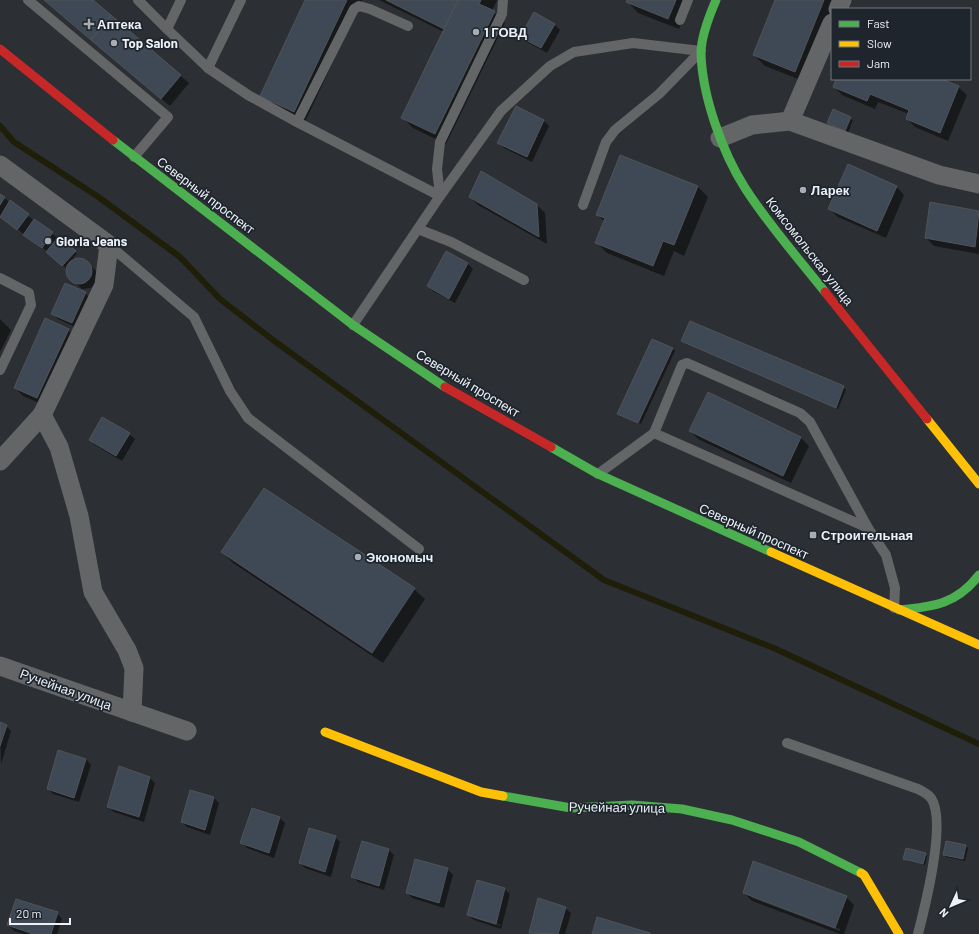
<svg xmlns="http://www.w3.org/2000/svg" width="979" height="934" viewBox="0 0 979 934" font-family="Barlow,sans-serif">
<rect width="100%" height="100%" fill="#2c2f34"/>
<g fill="#0007" fill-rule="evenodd">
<polygon points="44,0 92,0 189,83 170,106"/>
<polygon points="306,0 362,0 305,122 272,107 261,96"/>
<polygon points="379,0 497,0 492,11 505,23 446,144 413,128 403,118 444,32"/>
<polygon points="628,0 691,0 679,29 638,13 628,2"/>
<polygon points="776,0 838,0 806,82 765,66 754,55"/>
<polygon points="555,25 560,30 547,53 527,42 522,37"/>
<polygon points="837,79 938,79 958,87 967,95 948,141 915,127 907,119 909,114 878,102 875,109 842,95 834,87"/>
<polygon points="517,107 544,121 549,126 532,162 504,148 499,143"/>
<polygon points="833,110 853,120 848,133 828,123"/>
<polygon points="697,186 708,197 684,256 674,251 664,276 607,253 596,242 604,221 598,215"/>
<polygon points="896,186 904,195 886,238 838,217 829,209"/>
<polygon points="0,195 75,251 77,254 73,258 83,258 96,271 98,280 91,288 82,289 69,277 66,268 48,252 1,217 0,218"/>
<polygon points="470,197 537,205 545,213 547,244 478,205"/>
<polygon points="931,203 979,213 979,254 934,246 926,238"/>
<polygon points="446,252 468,264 473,269 455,303 433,291 428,286"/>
<polygon points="85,293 90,298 77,328 58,319 53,314"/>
<polygon points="0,319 11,330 0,352"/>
<polygon points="68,330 76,338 46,406 23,396 15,388"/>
<polygon points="683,341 843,387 846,390 838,409"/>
<polygon points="673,348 675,351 641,424 620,416 618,414"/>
<polygon points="708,394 801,438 809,446 791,483 698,439 690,431"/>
<polygon points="129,434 135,439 122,461 95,445 90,440"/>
<polygon points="222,552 414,589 425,599 383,663 233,563"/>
<polygon points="0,724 6,726 11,731 1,764"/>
<polygon points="86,759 91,765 79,802 53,794 48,789"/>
<polygon points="120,768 150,778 155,783 144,822 114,812 108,807"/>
<polygon points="191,791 214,798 219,803 210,835 187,827 182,822"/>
<polygon points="279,817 285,823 274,858 247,848 242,843"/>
<polygon points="335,837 340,842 331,877 305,868 300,863"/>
<polygon points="965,846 968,848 965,861 946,857 944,855"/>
<polygon points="389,850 394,855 384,890 358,882 353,877"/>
<polygon points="925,854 927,856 925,865 907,861 904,858"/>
<polygon points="447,869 453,875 444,908 412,898 407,893"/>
<path d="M 504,889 L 510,894 L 501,929 L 474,920 L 468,915 ZM 473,916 L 501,925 L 500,926 L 473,918 Z"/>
<path d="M 744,893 L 846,897 L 854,905 L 844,934 L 840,934 L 752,901 ZM 752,896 L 840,929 L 840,931 L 752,898 Z"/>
<polygon points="565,908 571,913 565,934 530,933"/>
<polygon points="57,913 62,919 57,934 24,934 14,931 8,925"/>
</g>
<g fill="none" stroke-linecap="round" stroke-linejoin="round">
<polyline stroke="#1f1e09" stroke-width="6" points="0,126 14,142 97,196 180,257 220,299 273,340 604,580 776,649 979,744"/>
</g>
<g fill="#3f4955" stroke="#505357">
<polygon points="44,0 93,0 111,15 91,40"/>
<polygon points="305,0 347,0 294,112 260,96"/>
<polygon points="386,0 458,0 444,29"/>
<polygon points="458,0 481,0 479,4 495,11 435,134 401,118"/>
<polygon points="627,0 676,0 668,19 626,2"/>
<polygon points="775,0 824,0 795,72 753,55"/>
<polygon points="534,12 555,24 541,48 520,37"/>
<polygon points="111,15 181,75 161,99 91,40"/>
<polygon points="836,79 941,79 959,86 940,133 906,119 909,110 870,94 867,101 833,87"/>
<polygon points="516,106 544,120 527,157 497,143"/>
<polygon points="833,109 851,117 845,131 827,123"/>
<polygon points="620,155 698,186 674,245 663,241 653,266 595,243 605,218 596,215"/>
<polygon points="848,164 897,186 877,231 828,209"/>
<polygon points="481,171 537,204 539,237 469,197"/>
<polygon points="0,194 5,197 0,205"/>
<polygon points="10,200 29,214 17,230 0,217"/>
<polygon points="930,202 979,211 975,247 925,238"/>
<polygon points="34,219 53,232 42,248 23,235"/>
<polygon points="59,236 76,251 62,266 46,252"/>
<polygon points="446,251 468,263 449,299 427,286"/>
<circle cx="79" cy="271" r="13"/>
<polygon points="65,283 86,292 72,323 51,314"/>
<polygon points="45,318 69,329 37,398 14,388"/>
<polygon points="690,321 844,386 836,408 681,341"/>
<polygon points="652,339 673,348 638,423 617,414"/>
<polygon points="708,392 801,437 783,476 689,431"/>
<polygon points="102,417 130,433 116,456 89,440"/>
<polygon points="264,488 415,588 372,653 221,552"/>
<polygon points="0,722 7,725 0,746"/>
<polygon points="58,750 86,759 74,798 47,789"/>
<polygon points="119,766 150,777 139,817 107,807"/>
<polygon points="190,790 214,797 205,830 181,822"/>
<polygon points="252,808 280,817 269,853 240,843"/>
<polygon points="309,828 336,836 325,872 299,863"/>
<polygon points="362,841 389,849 379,886 351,877"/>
<polygon points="946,841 966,845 963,859 943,855"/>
<polygon points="906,848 926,853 923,864 903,859"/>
<polygon points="415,859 448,868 439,903 406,893"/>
<polygon points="753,861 847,896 835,928 743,893"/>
<polygon points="477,880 505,888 496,924 467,915"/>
<polygon points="538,898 566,907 558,934 529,933"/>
<polygon points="16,899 58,912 51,934 33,934 7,925"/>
<polygon points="597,917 650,933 650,934 592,934"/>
</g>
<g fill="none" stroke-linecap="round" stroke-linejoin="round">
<g stroke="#636567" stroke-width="10">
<polyline points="28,0 168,117 134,157"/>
<polyline points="138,0 167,29"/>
<polyline points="181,0 167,29 208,68 248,95 297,122 440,196 501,111 550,66 574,52 633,43 701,51"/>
<polyline points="680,20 688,0"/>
<polyline points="208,68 241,0"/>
<polyline points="297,122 354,9 359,6 370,9 408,26"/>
<polyline points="583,205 606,142 615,130 659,94 700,52"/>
<polyline points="418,229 451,242 524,280"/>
<polyline points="109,245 194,317 230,391 248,418 419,549"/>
<polyline points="0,278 29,293 31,305 0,370"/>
<polyline points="353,325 440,196 437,169 440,142 502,14 503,0"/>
<polyline points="654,433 868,528"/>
<polyline points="598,474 654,433 682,365 687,363 800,413 810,422 868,528 886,555 895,588 894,608"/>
<path d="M 787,743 L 918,789 C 922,791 928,794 931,798 C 947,821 925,907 918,934"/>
</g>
<g stroke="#636567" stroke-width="19">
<polyline points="838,9 842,0"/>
<polyline points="790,121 832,23"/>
<polyline points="720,138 752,125 790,121 939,175 979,184"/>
<polyline points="0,165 109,245 104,285 42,415 0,461"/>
<polyline points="42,415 59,447 79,516 93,592 127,650 134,668 132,712"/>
<polyline points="0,666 187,731"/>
</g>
<g stroke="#4caf50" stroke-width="9">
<path d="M 716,0 C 710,14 701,38 701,53 C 702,95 722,152 745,188 C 768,224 798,258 825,292"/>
<polyline points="113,140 353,325 445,387"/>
<polyline points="551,447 598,474 771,552"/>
<path d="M 899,610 C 933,607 957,604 979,575"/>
<polyline points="503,796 571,808 632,805 682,809 732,820 799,842 861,873"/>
</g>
<g stroke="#ffc107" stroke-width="9">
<polyline points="927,419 979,484"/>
<polyline points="771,552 979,645"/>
<polyline points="325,732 481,792 503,796"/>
<polyline points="861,873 864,875 899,934"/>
</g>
<g stroke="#c62828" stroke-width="9">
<polyline points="0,49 113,140"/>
<polyline points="825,292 927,419"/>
<polyline points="445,387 551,447"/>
</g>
</g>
<g fill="#a9adb3" stroke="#1e252d" stroke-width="1.5">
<path d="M87 18h4v4h4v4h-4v4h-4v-4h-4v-4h4z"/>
<circle cx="476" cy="32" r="4"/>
<circle cx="114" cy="43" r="4"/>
<circle cx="803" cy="190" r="4"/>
<circle cx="48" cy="241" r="4"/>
<rect x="809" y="531" width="8" height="8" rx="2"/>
<circle cx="358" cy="557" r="4"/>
</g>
<g text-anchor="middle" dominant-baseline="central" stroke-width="3.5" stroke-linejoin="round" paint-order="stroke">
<g font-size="13" font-weight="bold" fill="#edf1f7" stroke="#1e252d" text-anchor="start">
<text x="97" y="24">Аптека</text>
<text x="484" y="32">1 ГОВД</text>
<text x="122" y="43">Top Salon</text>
<text x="811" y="190">Ларек</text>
<text x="56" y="241">Gloria Jeans</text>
<text x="821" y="535">Строительная</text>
<text x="366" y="557">Экономыч</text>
</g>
<g font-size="13" fill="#edf1f7" stroke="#1e252d">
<text transform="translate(206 195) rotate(37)">Северный проспект</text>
<text transform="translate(810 251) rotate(52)">Комсомольская улица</text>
<text transform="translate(468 383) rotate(31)">Северный проспект</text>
<text transform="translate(754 531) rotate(24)">Северный проспект</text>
<text transform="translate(66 689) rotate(20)">Ручейная улица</text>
<text transform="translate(617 807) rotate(1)">Ручейная улица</text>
</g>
</g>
<rect x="831" y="8" width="140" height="72" fill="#1e252d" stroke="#71777e"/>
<rect x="839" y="21" width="20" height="6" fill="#4caf50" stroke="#71777e"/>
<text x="867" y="28" font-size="12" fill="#edf1f7">Fast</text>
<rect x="839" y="41" width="20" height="6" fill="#ffc107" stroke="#71777e"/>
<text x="867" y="48" font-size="12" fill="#edf1f7">Slow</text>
<rect x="839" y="61" width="20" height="6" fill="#c62828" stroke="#71777e"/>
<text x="867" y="68" font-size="12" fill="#edf1f7">Jam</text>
<g transform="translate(951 906) rotate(226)" stroke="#1e252d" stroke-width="3" paint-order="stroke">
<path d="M0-3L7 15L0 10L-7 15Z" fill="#edf1f7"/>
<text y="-6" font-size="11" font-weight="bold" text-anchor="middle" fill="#edf1f7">N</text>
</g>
<path d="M10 918v6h60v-6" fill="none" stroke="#edf1f7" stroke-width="2"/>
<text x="16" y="918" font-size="12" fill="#edf1f7" stroke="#1e252d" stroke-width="3" paint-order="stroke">20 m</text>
</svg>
